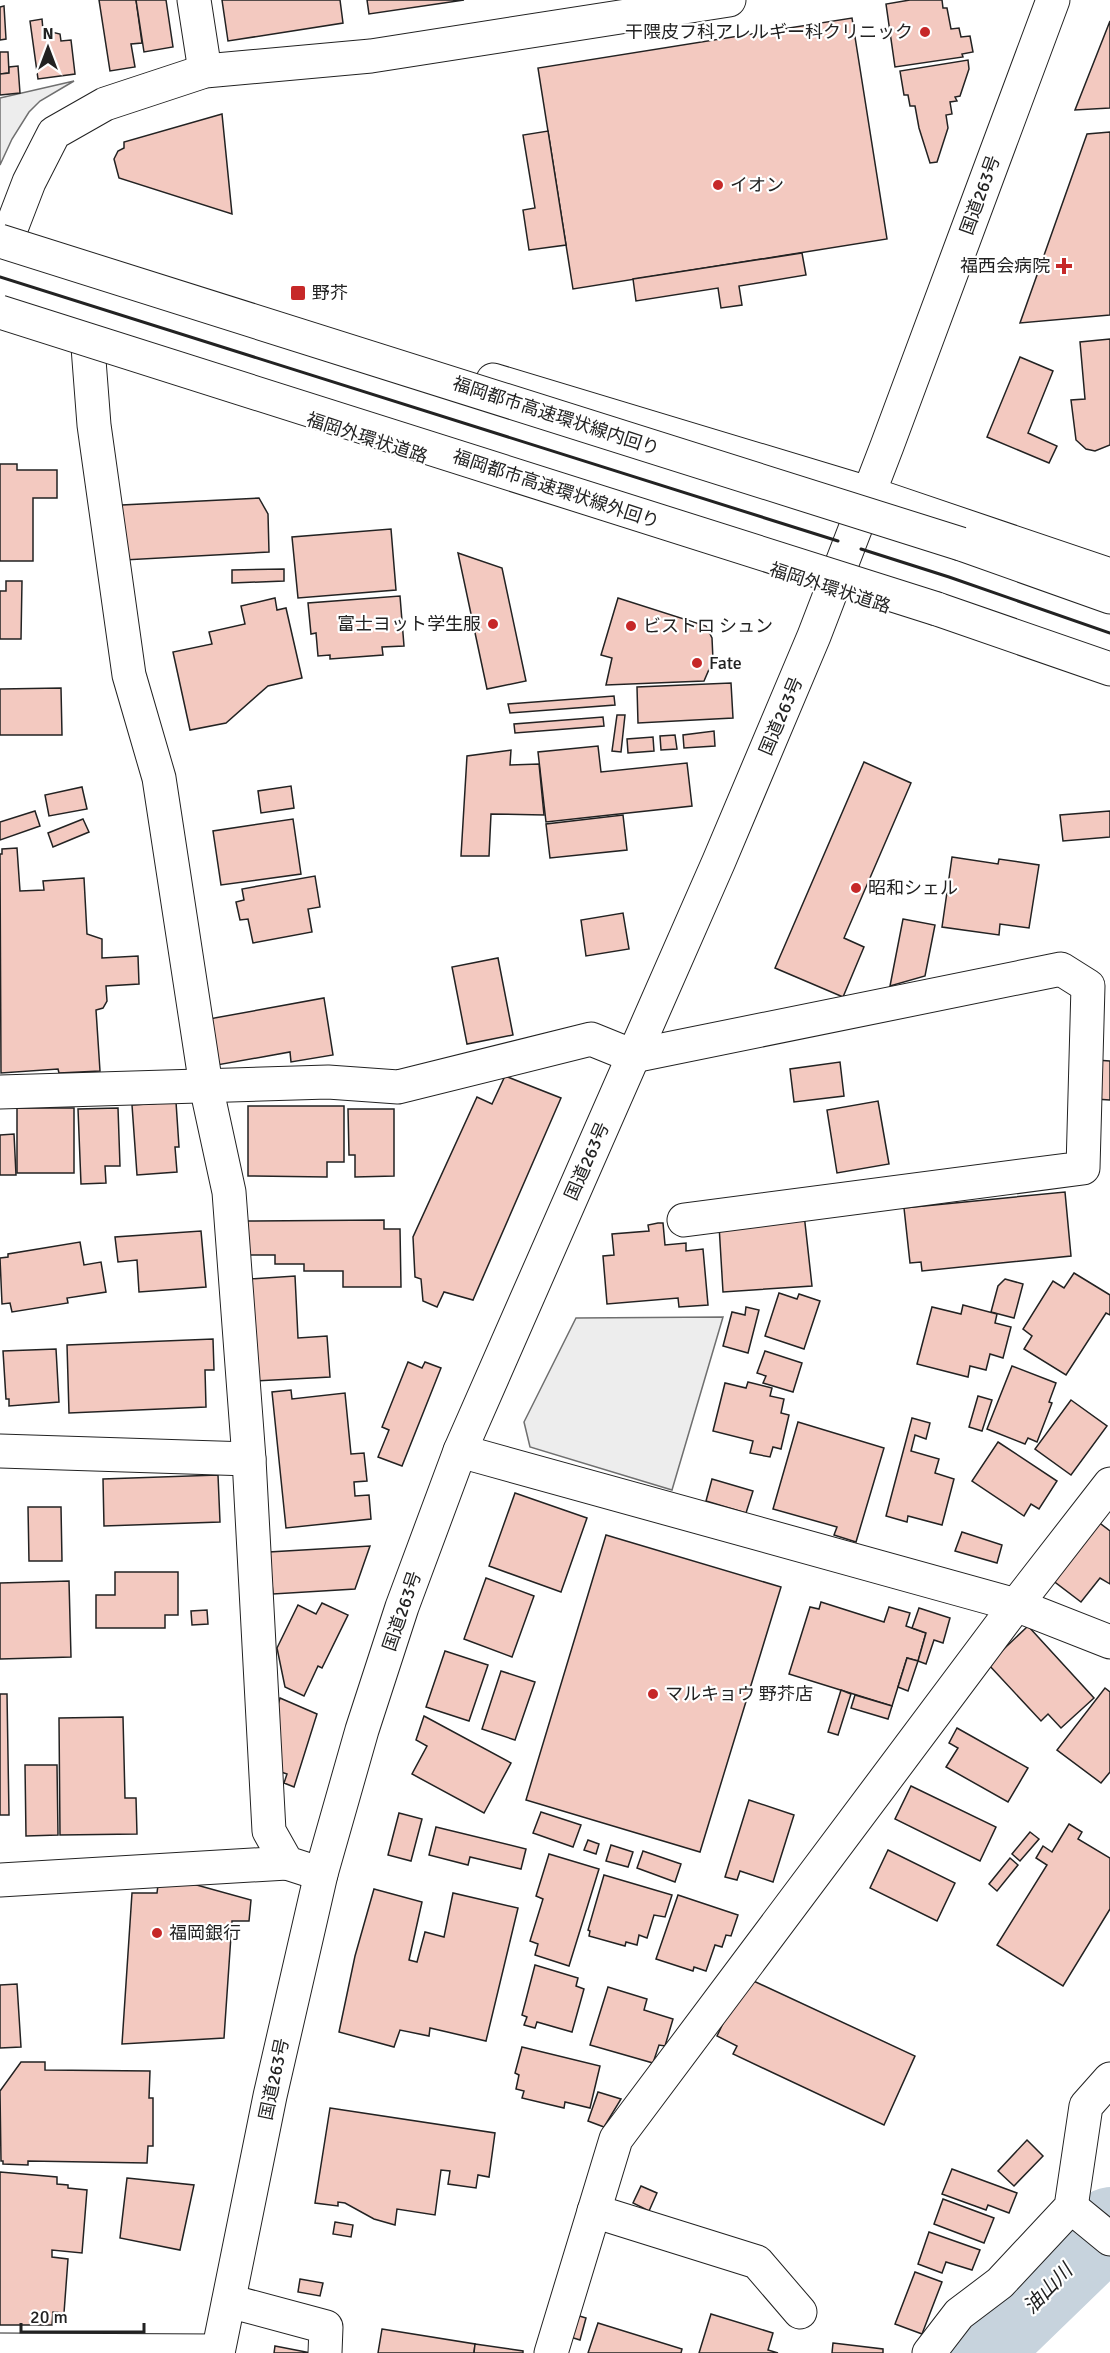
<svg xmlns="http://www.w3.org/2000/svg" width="1110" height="2353" viewBox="0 0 1110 2353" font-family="Signika,'Noto Sans JP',sans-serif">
<rect width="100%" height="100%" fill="#fff"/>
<g fill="#ededed" stroke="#6f6f6f" stroke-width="1.5">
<polygon points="74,81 40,101 29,112 12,139 0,165 0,98"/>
<polygon points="723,1317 672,1490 530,1447 524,1422 576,1318"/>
</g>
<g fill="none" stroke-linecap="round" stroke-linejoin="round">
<polyline stroke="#c7d3dd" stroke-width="74" points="987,2353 992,2344 1086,2253 1110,2224"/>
</g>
<g fill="#f3c9c0" stroke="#222" stroke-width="1.5">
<polygon points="99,0 136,0 142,43 131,44 135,67 110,71"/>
<polygon points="136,0 166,0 173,47 144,52"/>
<polygon points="222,0 340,0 343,23 228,41"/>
<polygon points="367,0 464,0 369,14"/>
<polygon points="910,0 942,0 943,8 947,8 951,29 959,28 961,37 970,36 973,52 962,54 963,57 895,67 886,4"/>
<polygon points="4,6 6,39 0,40 0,7"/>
<polygon points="852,18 887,239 573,289 538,68"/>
<polygon points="42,19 43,30 60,34 61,41 71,40 75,74 38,79 30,21"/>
<polygon points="1110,21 1110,108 1075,110"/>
<polygon points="0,52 8,52 9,73 0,74"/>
<polygon points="968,60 969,69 960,96 955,97 957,101 950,102 952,114 946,115 948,128 937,162 930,163 919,128 915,106 910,106 908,95 904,95 900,71"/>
<polygon points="18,66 20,93 0,95 0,74 9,73 9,67"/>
<polygon points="222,114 232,214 119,178 114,159 118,151 124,148 124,142"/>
<polygon points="548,131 566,245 529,250 523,210 535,208 523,135"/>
<polygon points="1110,132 1110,315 1020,323 1087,134"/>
<polygon points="802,253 806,275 739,286 742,305 721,308 718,288 636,301 633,279"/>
<polygon points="1110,339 1110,445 1095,451 1086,449 1076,440 1071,400 1085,399 1080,342"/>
<polygon points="1020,357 1053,371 1028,433 1057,446 1049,463 987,437"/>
<polygon points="0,464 17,464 17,470 57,470 57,498 33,498 33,561 0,561"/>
<polygon points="259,498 268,514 269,552 124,560 122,505"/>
<polygon points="391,529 396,590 298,598 292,537"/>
<polygon points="458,553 502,568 526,681 487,689"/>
<polygon points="284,569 284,581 232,583 232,570"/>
<polygon points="6,581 22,581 21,639 0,639 0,591 6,591"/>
<polygon points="400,596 404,646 382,647 383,655 330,659 330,655 318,656 316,633 311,634 308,603"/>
<polygon points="275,598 277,610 286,608 302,678 268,686 226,723 190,730 173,652 212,644 209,632 245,624 241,606"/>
<polygon points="618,598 706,626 712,638 713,660 704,681 606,685 612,658 601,655"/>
<polygon points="731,683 733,718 638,723 637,687"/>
<polygon points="61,688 62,735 0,735 0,689"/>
<polygon points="614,696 615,705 510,713 508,704"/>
<polygon points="617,715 625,715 621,752 612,751"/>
<polygon points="603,717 604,726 515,733 514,724"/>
<polygon points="714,731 715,746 684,748 683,735"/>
<polygon points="675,735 677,749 661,750 660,736"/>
<polygon points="653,737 654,751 628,753 627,739"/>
<polygon points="598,746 601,772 687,763 692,806 546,822 538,752"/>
<polygon points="511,750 510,765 539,764 544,815 491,814 489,856 461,856 467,756"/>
<polygon points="864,762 911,783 844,938 864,947 843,997 775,968"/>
<polygon points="291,786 294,808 261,813 258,791"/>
<polygon points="82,787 87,809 49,816 45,795"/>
<polygon points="35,811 40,826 0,840 0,822"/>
<polygon points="1110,811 1110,837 1063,841 1060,815"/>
<polygon points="623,815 627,850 550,858 546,824"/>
<polygon points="83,819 89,832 53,847 48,833"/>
<polygon points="293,819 301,874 221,885 213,831"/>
<polygon points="17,848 20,891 44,890 43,881 84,878 87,934 102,939 102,958 138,956 139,984 106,986 107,1001 103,1008 96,1010 100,1071 59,1073 58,1069 1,1073 0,854 2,854 2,849"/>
<polygon points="952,857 998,864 999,859 1039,865 1029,928 1000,924 999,935 942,927"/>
<polygon points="315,876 320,907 308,909 312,932 253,943 248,919 240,920 236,902 244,900 242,889"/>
<polygon points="623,913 629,949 586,956 581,920"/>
<polygon points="903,919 935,925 925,976 890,986"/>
<polygon points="498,958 513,1035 467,1044 452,967"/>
<polygon points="324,998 333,1055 291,1062 290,1052 217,1065 209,1019"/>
<polygon points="1096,1060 1110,1061 1110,1100 1095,1099"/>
<polygon points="840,1062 844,1096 794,1102 790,1069"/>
<polygon points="505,1076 561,1098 473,1300 444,1292 437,1307 423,1301 421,1279 415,1277 413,1237 477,1097 492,1104"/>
<polygon points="878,1101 889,1164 837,1173 827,1110"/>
<polygon points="176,1102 179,1147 175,1147 177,1172 137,1175 132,1105"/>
<polygon points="248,1106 344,1106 344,1162 327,1162 327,1177 248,1176"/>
<rect x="17" y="1108" width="57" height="65"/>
<polygon points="118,1108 120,1166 105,1166 106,1183 81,1184 78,1109"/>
<polygon points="348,1109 394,1109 394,1176 355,1177 355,1155 349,1155"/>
<polygon points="14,1134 16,1175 0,1175 0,1135"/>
<polygon points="1065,1192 1071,1256 922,1271 921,1262 910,1263 904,1208"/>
<polygon points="804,1214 812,1286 723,1292 719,1225"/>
<polygon points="384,1220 384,1229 400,1229 401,1287 343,1287 343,1271 304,1271 304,1264 275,1264 275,1255 245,1255 244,1221"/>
<polygon points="658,1223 663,1223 665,1245 686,1243 686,1251 703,1249 708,1305 679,1307 678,1298 607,1304 603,1256 614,1255 612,1234 649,1231 648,1225"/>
<polygon points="201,1231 206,1287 139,1292 137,1260 118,1262 115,1237"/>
<polygon points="80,1242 84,1265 101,1262 106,1292 67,1298 68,1303 12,1312 10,1303 2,1304 0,1258 8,1257 8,1254"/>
<polygon points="1074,1273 1110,1295 1110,1315 1106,1313 1066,1375 1024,1349 1032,1336 1023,1329 1053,1281 1064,1288"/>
<polygon points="295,1276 298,1338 327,1336 330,1377 255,1381 249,1279"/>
<polygon points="1005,1279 1023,1284 1014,1318 991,1312 998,1286"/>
<polygon points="779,1293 797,1299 799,1294 820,1301 804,1349 765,1336"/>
<polygon points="963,1305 997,1314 995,1323 1011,1327 1003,1358 990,1354 986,1370 970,1366 968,1377 917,1364 932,1307 961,1314"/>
<polygon points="746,1307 759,1310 748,1353 723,1346 732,1312 745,1315"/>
<polygon points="213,1339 214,1370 205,1370 206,1407 69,1413 67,1345"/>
<polygon points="56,1349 59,1402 9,1406 9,1399 6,1399 3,1351"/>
<polygon points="765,1351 802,1363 793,1392 763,1383 766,1376 757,1373"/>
<polygon points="408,1362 422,1368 425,1362 441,1368 402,1466 378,1457 389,1430 382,1427"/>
<polygon points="1012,1366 1056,1383 1049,1402 1052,1403 1037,1442 1028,1438 1025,1444 987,1429"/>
<polygon points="748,1382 772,1388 770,1396 784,1399 781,1413 789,1415 781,1449 773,1447 770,1457 750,1453 753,1441 713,1431 725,1383 746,1388"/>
<polygon points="291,1390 292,1399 345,1393 351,1454 364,1453 367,1481 354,1482 355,1496 369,1495 371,1519 286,1528 272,1392"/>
<polygon points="978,1396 992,1400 982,1431 969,1427"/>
<polygon points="1071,1400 1107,1426 1071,1475 1035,1449"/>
<polygon points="912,1418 930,1423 926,1439 915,1435 911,1451 939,1459 935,1473 954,1479 942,1525 908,1516 907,1522 886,1516"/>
<polygon points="798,1422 884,1448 856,1542 834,1535 837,1527 773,1509"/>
<polygon points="998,1442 1057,1481 1039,1509 1031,1504 1024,1516 972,1481"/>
<polygon points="218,1475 220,1522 104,1526 103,1479"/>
<polygon points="712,1479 753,1491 746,1513 706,1501"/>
<polygon points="515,1493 587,1518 561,1592 489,1566"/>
<polygon points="28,1507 61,1507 62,1561 29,1561"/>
<polygon points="1088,1514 1110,1531 1110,1584 1100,1578 1081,1602 1043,1573"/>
<polygon points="962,1532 1002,1545 997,1563 955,1551"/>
<polygon points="606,1535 781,1587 700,1852 526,1800"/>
<polygon points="370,1546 355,1589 273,1594 269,1552"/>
<polygon points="115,1572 178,1572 178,1615 165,1615 165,1628 96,1628 96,1595 115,1595"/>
<polygon points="486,1578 534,1596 512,1657 464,1639"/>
<polygon points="69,1581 71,1657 0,1659 0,1583"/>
<polygon points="821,1602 884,1622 889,1607 910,1613 906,1626 926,1633 918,1661 907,1658 892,1706 789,1674 810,1607 819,1609"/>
<polygon points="322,1603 348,1615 322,1668 318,1666 304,1696 285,1687 277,1648 298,1605 316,1614"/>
<polygon points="919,1608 950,1618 943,1643 934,1640 926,1664 918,1661 926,1633 912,1628"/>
<polygon points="207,1610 208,1624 192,1625 191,1611"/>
<polygon points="1028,1626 1094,1698 1061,1728 1048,1714 1041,1721 988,1664"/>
<polygon points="445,1651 488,1665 469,1721 426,1707"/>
<polygon points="907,1658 918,1661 908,1691 898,1687"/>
<polygon points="501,1671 535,1682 515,1740 482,1729"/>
<polygon points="1105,1688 1110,1692 1110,1772 1101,1783 1057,1750"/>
<polygon points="841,1690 851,1694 838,1735 828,1732"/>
<polygon points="0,1694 7,1694 9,1815 0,1815"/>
<polygon points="855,1695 892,1706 888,1719 851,1708"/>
<polygon points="280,1698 317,1714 294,1787 284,1783 287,1774 275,1770 273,1722"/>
<polygon points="424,1716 511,1763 484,1813 412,1774 427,1746 416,1740"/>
<polygon points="123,1717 125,1798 136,1798 137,1834 60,1835 59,1718"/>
<polygon points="957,1728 1028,1768 1008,1802 946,1767 958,1748 949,1743"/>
<polygon points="25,1765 57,1765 58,1835 26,1836"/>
<polygon points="911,1786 996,1827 980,1861 895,1819"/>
<polygon points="749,1800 794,1815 773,1882 740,1871 737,1880 725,1877"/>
<polygon points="541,1812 581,1825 573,1847 533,1833"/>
<polygon points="399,1813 422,1819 411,1861 388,1855"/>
<polygon points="1069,1824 1082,1832 1078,1839 1110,1858 1110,1909 1063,1986 997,1945 1047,1865 1036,1858 1043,1846 1052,1852"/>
<polygon points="436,1827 526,1849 521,1869 470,1857 468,1865 429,1855"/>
<polygon points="1030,1832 1039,1839 1020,1861 1012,1854"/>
<polygon points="588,1840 599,1844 596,1854 584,1850"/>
<polygon points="611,1845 633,1852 628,1867 606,1861"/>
<polygon points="888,1850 955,1883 937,1921 870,1888"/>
<polygon points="643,1851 681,1864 675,1882 637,1868"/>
<polygon points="549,1854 599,1869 569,1966 535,1955 538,1944 530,1941 543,1899 536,1896"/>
<polygon points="1010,1858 1018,1865 997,1891 989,1884"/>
<polygon points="604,1875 672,1895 665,1917 654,1915 647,1938 639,1935 637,1945 626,1942 625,1946 589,1936 590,1931 588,1930"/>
<polygon points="193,1884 251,1900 249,1921 232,1921 224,2038 122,2044 132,1893 157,1893 158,1885"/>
<polygon points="374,1889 422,1902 409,1960 417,1962 425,1932 444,1937 453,1893 518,1908 486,2041 430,2028 429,2036 400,2030 394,2047 339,2032 355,1956"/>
<polygon points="678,1895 738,1915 731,1936 726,1935 722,1947 715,1945 706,1971 694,1967 693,1971 656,1959"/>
<polygon points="535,1965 578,1978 576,1986 584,1989 572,2032 537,2022 535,2028 524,2025 527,2017 522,2015"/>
<polygon points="745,1977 915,2056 884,2125 733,2054 737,2046 717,2036"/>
<polygon points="17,1984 21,2047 0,2048 0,1985"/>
<polygon points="608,1987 647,1999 644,2010 673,2019 665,2046 659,2045 653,2063 590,2045"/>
<polygon points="522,2047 600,2066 590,2108 565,2102 564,2108 522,2098 524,2091 516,2089 519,2075 515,2073"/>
<polygon points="21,2062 45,2062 45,2070 150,2071 149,2098 153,2098 153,2146 148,2146 147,2163 28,2161 28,2165 3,2164 3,2161 1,2161 0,2091"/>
<polygon points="598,2092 621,2099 604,2127 588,2121"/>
<polygon points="330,2108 495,2133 489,2177 478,2175 476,2188 448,2184 450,2171 441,2170 435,2215 397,2209 395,2225 374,2219 345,2203 338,2202 338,2206 315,2203"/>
<polygon points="1027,2140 1043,2156 1014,2186 998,2171"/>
<polygon points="952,2169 1017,2193 1009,2213 988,2205 986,2210 942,2194"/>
<polygon points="0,2172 57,2177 57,2184 68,2185 68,2188 87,2190 82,2253 52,2250 52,2257 68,2259 64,2313 53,2312 52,2325 0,2325"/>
<polygon points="127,2178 194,2185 180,2250 120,2238"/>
<polygon points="641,2186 657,2193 649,2211 633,2203"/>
<polygon points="943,2199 994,2218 984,2243 934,2224"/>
<polygon points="335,2222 353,2225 351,2237 333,2234"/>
<polygon points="929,2232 980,2250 972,2270 946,2262 942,2273 918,2264"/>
<polygon points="915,2272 942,2282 922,2334 895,2324"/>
<polygon points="300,2279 323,2283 320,2296 298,2292"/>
<polygon points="573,2314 586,2318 580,2340 567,2336"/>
<polygon points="711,2314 773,2333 768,2350 778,2353 699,2353"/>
<polygon points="598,2323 682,2349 681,2353 588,2353"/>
<polygon points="382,2329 475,2344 474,2353 378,2353"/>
<polygon points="833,2343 883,2349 883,2353 832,2353"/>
<polygon points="475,2344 523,2351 523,2353 474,2353"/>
<polygon points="275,2346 311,2353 274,2353"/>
</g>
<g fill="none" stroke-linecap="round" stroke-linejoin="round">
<defs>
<g id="minor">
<polyline points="194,0 205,71"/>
<polyline points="88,347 94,425 129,675 159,778 206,1086 229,1192 249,1459 269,1831 287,1863 321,1874"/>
<polyline points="0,1092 328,1082 398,1087 591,1039 633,1056 1061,969 1088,986 1083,1168 684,1220"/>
<polyline points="0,1451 249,1459"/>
<polyline points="460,1451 1016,1605 1110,1642"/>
<polyline points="0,1880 287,1863"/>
<polyline points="1071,2207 1110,2239"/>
<polyline points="594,2211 757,2262 800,2312"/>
<polyline points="229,2301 326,2327 325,2353"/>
<polyline points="0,2350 218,2351"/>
<polyline points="551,2353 616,2139 1016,1605 1110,1484"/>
<polyline points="929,2353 959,2314 1000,2283 1071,2207 1086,2106 1110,2079"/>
</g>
<polyline id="tertiary" points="9,234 29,182 54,133 105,104 205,71 371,56 729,0"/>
<g id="trunk">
<polyline points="493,380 868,493 1110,575"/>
<polyline points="218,2353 270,2096 321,1874 362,1730 402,1607 460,1451 719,861 814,636 887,446 1053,0"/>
</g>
<g id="motorway">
<polyline points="961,544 1110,597"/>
<polyline points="937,609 1110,669"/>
</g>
</defs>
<use href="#minor" stroke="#222" stroke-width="35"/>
<use href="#tertiary" stroke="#222" stroke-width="35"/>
<use href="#trunk" stroke="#222" stroke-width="35"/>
<use href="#motorway" stroke="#222" stroke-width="35"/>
<use href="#minor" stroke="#fff" stroke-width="33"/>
<use href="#tertiary" stroke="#fff" stroke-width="33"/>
<use href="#trunk" stroke="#fff" stroke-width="33"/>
<use href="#motorway" stroke="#fff" stroke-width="33"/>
<defs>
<g id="motorway-bridge">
<polyline points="0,241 961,544"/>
<polyline points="0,312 937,609"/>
</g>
</defs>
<use href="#motorway-bridge" stroke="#222" stroke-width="35" stroke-linecap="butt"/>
<use href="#motorway-bridge" stroke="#fff" stroke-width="33"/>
<g stroke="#222" stroke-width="3">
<polyline points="0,277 838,541"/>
<polyline points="861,549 949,577 1110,633"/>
</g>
</g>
<g fill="#c62828" stroke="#fff" stroke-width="2">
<circle cx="925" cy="32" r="6"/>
<circle cx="718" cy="185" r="6"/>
<path d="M1061 257h6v6h6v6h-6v6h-6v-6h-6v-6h6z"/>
<rect x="290" y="285" width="16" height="16" rx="3"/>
<circle cx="493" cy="624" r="6"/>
<circle cx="631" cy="626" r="6"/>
<circle cx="697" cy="663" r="6"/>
<circle cx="856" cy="888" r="6"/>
<circle cx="653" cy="1694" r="6"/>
<circle cx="157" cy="1933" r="6"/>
</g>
<g text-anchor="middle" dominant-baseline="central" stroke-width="4.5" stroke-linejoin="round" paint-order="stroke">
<g font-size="18" fill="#222" stroke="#fff" text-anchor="start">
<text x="913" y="32" text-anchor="end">干隈皮フ科アレルギー科クリニック</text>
<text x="730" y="185">イオン</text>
<text x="1050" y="266" text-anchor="end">福西会病院</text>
<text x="312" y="293">野芥</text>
<text x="481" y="624" text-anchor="end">富士ヨット学生服</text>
<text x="643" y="626">ビストロ シュン</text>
<text x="709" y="663">Fate</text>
<text x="868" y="888">昭和シェル</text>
<text x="665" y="1694">マルキョウ 野芥店</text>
<text x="169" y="1933">福岡銀行</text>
</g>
<g font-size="18" fill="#222" stroke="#fff">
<text transform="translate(980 195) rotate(-70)">国道263号</text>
<text transform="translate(556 416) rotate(18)">福岡都市高速環状線内回り</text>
<text transform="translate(367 438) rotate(18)">福岡外環状道路</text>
<text transform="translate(556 489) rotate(18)">福岡都市高速環状線外回り</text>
<text transform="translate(830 588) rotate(18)">福岡外環状道路</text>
<text transform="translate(781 716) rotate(-67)">国道263号</text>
<text transform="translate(587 1161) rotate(-66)">国道263号</text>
<text transform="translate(402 1611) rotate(-71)">国道263号</text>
<text transform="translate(274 2079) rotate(-78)">国道263号</text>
</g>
<g font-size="20" font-style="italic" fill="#222" stroke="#fff">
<text transform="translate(1048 2289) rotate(-46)">油山川</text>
</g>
</g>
<g transform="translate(48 48)" stroke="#ffffff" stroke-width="4.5" paint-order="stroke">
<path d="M0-4.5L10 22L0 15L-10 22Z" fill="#222222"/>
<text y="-9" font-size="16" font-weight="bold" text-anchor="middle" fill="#222222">N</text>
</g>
<path d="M21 2323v9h123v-9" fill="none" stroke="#222222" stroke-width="3"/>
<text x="30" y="2323" font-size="18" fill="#222222" stroke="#ffffff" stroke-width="4.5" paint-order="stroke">20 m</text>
</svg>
